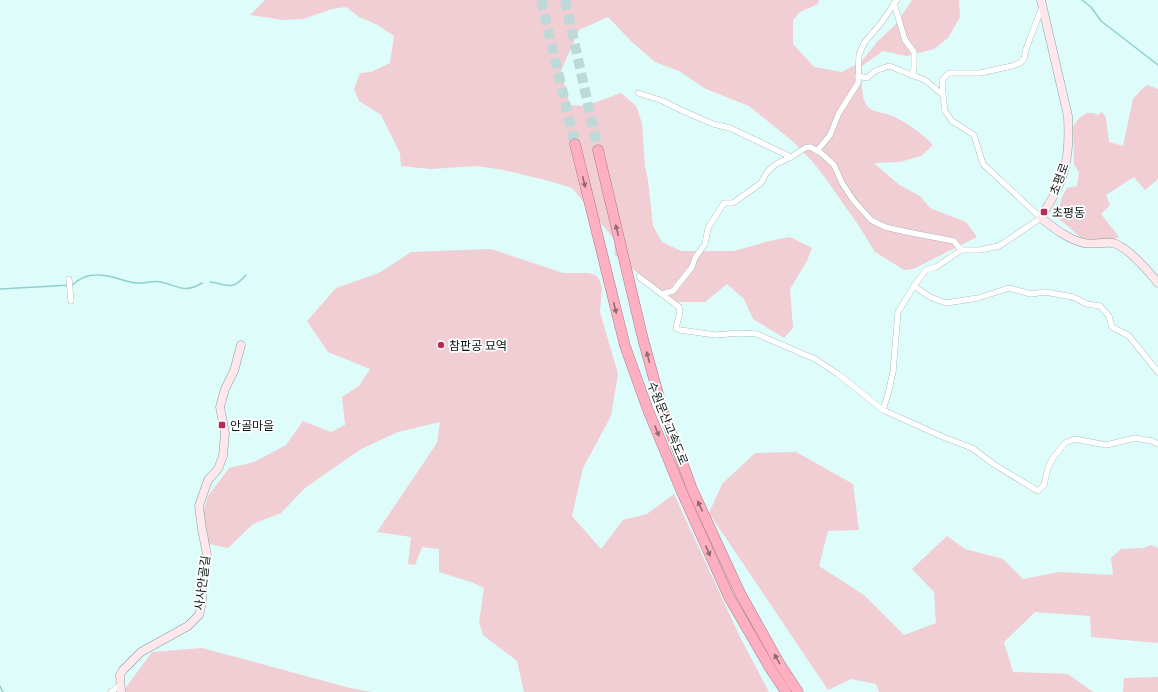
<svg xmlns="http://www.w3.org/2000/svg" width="1158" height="692" viewBox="0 0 1158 692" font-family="'PT Sans Narrow','Noto Sans KR',sans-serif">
<rect width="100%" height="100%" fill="#defcfa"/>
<g fill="#f1cdd4">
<path d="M 265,0 L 819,0 L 818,4 L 800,12 L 793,20 L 793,44 L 814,67 L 842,72 L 861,62 L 877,42 L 896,24 L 912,0 L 959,0 L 960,17 L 948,38 L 934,49 L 907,56 L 883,51 L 862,66 C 862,79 860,95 867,106 C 872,112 883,113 890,115 C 907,122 920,132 933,145 L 921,156 L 900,162 L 874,163 L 898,184 L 920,196 L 930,208 L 966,222 L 977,237 L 913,269 L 904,270 L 875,252 L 859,226 L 826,179 L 812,161 L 791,140 L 749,106 L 706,89 L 679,71 L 655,62 L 631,41 L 608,17 L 579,30 L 561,71 L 570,105 L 585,106 L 621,93 L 636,106 L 642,123 L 645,166 L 648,180 L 653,226 L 662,242 L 681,251 L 734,251 L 769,241 L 790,237 L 812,248 L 807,261 L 790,289 L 793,328 L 784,338 L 753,319 L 744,299 L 727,284 L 705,302 L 674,302 L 615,255 L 614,239 L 572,188 L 549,181 L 504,170 L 477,166 L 431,169 L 401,166 L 400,153 L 381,115 L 359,101 L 354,89 L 360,73 L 371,72 L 390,63 L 394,36 L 378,25 L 359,17 L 346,7 L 332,9 L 303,19 L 283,20 L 250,15 Z"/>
<polygon points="1147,85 1158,89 1158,179 1145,190 1134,177 1106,195 1110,205 1101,214 1119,237 1109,241 1085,241 1058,218 1061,199 1067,188 1077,186 1079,172 1074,165 1073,127 1079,118 1087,113 1093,113 1098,115 1102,112 1106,118 1109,142 1123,146 1133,99 1140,91"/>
<polygon points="491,249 563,273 588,273 596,275 599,279 602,288 600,312 618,374 611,416 583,468 572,516 601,549 623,520 647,514 674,494 740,637 769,692 524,692 517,661 483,635 479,622 484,588 471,582 439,572 439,549 422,547 415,565 408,564 411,537 377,532 437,443 440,422 398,432 361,449 305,488 281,513 253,524 228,548 209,544 201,519 208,496 229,468 254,462 286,445 303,421 331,432 345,425 342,397 359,386 370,369 328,352 307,321 336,288 379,273 411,252"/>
<polygon points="796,452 853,484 859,530 828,531 819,566 864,595 904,635 936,623 934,592 912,569 947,536 965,549 1003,559 1023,579 1059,572 1113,575 1111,558 1121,549 1144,548 1151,545 1158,548 1158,643 1091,637 1090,616 1035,612 1004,642 1013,672 1068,674 1093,692 879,692 876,684 851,679 828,690 709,513 722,484 755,453"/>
<polygon points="202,648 350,688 372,692 127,692 124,690 152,652"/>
<polygon points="1158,677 1158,692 1123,692 1124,678"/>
</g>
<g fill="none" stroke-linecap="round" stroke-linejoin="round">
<g stroke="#90d0cd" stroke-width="1.5">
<polyline points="1082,0 1091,7 1101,21 1158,65"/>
<path d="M 210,282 C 228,284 231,292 246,275"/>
<path d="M 0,289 L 72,285 C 75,284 76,281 79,280 C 84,276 91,275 97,275 C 111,274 123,282 137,283 C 145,284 153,280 161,282 C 179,286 184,294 202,283"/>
<polyline points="0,686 3,692"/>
</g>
<g stroke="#bedad8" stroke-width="10" stroke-dasharray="10 5" stroke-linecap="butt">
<polyline points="541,0 575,144"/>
<polyline points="565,0 598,150"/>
</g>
<defs>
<g id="street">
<polyline points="894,3 905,40 914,52 914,68 912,76"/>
<polyline points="858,76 867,78 875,71 889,66 925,80 943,95 942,80 949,73 980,73 1012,66 1020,63 1024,59 1026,49 1042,7"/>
<polyline points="638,93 663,101 683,111 713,124 730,128 791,157"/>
<polyline points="943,95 945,111 952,121 974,135 983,164 1041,218 999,246 980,250 961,250 936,267 926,270 914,286 930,297 946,303 978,298 1009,288 1031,294 1045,292 1073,297 1087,304 1100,306 1109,316 1112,327 1129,336 1158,372"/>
<polyline points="817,151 830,135 839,113 858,83 859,55 864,43 881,23 897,0"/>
<polyline points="639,277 679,307 680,312 676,328 680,330 716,335 739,333 757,334 815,359 838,374 883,410 943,437 972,448 995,465 1038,491 1044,485 1048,468 1053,458 1065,443 1075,439 1106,445 1135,438 1152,441 1158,444"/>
<polyline points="69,279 71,301"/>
<polyline points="661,294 673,291 692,267 695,258 705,244 708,228 724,203 733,203 761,183 767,172 776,164 791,157 805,148 810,147 821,153 834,165 842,183 854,201 871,220 885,227 907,232 954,241 961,250"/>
<polyline points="883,410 888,394 893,372 898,312 914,286"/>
<polyline points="111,692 119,686"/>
</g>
<g id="secondary">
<path d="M 1041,0 L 1068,116 C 1069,139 1069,163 1059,185 C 1054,196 1047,207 1041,218 C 1054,228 1067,239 1084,243 C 1093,245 1102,242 1112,243 C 1126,245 1149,272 1158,283"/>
<polyline points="121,692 120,675 123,670 141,652 188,626 199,615 202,603 202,580 207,555 202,529 199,506 208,480 218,469 223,456 225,433 220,407 225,389 234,371 241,345"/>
</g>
<g id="highway">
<polyline points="575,144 625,346 648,410 681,490 729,597 770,668 786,692"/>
<polyline points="598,150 643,339 662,408 692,489 740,593 779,663 798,692"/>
</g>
</defs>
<use href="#street" stroke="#85a09f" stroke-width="6"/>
<use href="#secondary" stroke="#85a09f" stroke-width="9"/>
<use href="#highway" stroke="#a97985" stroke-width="11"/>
<use href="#street" stroke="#fff" stroke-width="5.5"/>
<use href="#secondary" stroke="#ffe7ec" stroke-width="8"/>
<use href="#highway" stroke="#feafc1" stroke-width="10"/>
</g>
<defs><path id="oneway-solid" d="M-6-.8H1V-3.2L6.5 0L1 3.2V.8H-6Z"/></defs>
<g fill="#916a74">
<use href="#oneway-solid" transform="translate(584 182) rotate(76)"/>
<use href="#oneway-solid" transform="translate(617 230) rotate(-103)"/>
<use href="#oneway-solid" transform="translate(615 308) rotate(76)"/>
<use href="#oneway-solid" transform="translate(648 357) rotate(-105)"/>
<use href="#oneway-solid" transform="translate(657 431) rotate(68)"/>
<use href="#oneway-solid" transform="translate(700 506) rotate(-115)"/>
<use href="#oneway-solid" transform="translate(708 551) rotate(66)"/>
<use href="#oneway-solid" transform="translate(777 659) rotate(-120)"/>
</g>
<g fill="#b82a5c" stroke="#fff" stroke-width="1.5">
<rect x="1040" y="208" width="8" height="8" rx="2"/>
<circle cx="441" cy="345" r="4"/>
<rect x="218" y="421" width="8" height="8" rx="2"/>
</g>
<g text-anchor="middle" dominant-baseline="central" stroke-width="3.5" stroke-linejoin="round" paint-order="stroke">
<g font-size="12" fill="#0b1615" stroke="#fff">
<text transform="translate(1059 179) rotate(-70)">초평로</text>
<text transform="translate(668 423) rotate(68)">수원문산고속도로</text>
<text transform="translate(202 583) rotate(-83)">사사안골길</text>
</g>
<g font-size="12" fill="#0b1615" stroke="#fff" text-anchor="start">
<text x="1052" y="212">초평동</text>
<text x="449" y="345">참판공 묘역</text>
<text x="230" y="425">안골마을</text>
</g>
</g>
</svg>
